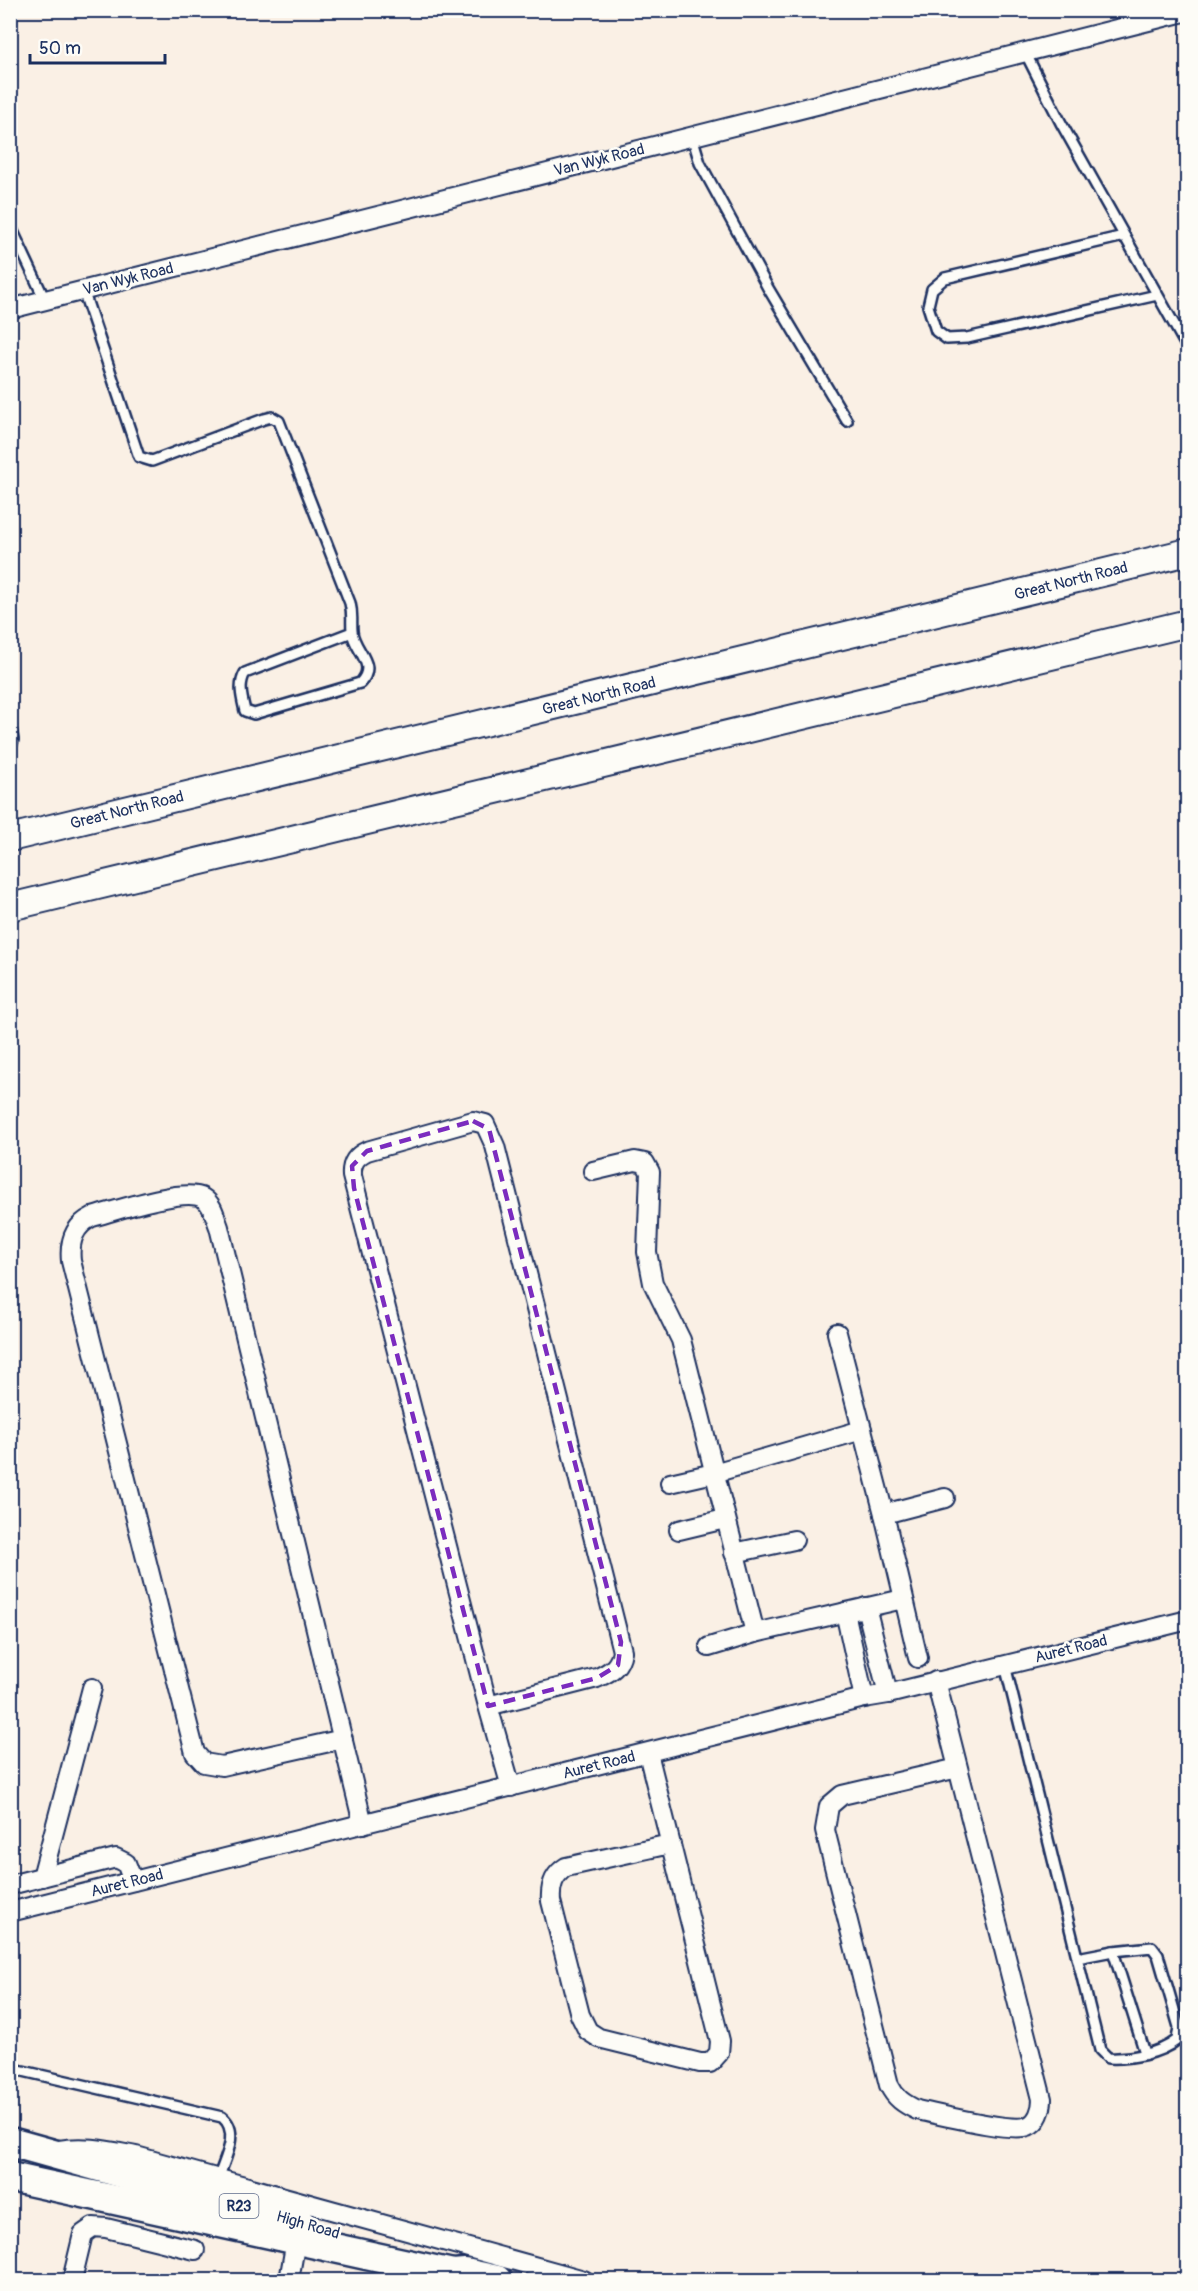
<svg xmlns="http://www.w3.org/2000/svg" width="1198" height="2291" viewBox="0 0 1198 2291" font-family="Pangolin,sans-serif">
<rect width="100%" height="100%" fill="#faf0e5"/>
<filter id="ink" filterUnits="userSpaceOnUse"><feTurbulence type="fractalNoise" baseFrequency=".0167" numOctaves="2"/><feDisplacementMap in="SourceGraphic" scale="12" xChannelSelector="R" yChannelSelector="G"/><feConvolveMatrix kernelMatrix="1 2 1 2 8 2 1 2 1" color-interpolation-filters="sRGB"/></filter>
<g filter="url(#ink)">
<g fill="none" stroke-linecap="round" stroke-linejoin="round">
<defs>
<g id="service">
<polyline points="1025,52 1061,123 1188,349"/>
<polyline points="692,136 700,163 768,288 847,421"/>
<polyline points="10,225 45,300"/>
<polyline points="1124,236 945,278 932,289 928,306 936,331 947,339 967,338 1157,295"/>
<path d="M 83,290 L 139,457 L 152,461 L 264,419 L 272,417 L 279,421 L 350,603 C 353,615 351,619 352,631 C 353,650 379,664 360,683 L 254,714 L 245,711 C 242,698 238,685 245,673 L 352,632"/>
<polyline points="10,723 13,740 10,750"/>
<path d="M 1005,1665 L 1100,2050 L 1108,2058 C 1131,2059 1159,2054 1177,2040 L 1179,2027 L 1158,1955 L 1152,1947 L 1113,1951 L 1077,1958"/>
<polyline points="1113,1951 1145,2053"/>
<path d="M 10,2068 L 222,2117 C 241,2132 224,2160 218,2179"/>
</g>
<g id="minor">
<polyline points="10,309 1188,11"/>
<polyline points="593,1171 635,1161 645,1163 650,1172 647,1252 653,1283 681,1340 755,1633"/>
<polyline points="837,1333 884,1514 918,1658"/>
<polyline points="670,1483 714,1473 862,1430"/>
<polyline points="884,1514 945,1498"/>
<polyline points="679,1530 725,1519"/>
<polyline points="734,1553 794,1540"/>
<polyline points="866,1607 888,1694"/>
<polyline points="845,1612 864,1698"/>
<polyline points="709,1647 755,1633 903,1599"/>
<path d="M 936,1681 L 1042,2099 C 1042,2109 1038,2122 1028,2126 C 1012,2133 937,2114 917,2110 C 904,2104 895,2098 889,2085 L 825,1830 L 829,1806 L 842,1795 L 958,1768"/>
<path d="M 488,1706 L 597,1678 C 611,1672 620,1666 622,1651 L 495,1146 L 485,1124 L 473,1121 L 367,1151 C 356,1156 351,1163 352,1176 L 488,1706 L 511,1787"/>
<path d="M 343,1739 L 222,1766 L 204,1763 L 195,1753 L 71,1261 C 69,1241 74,1226 92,1217 C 115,1211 184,1187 203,1198 C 213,1204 215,1217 219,1227 L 363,1824"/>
<path d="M 648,1753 L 720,2041 L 719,2053 L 710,2063 L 700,2063 L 599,2038 L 588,2031 L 580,2015 L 551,1901 C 550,1887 553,1875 566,1867 L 670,1844"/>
<polyline points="42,1877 92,1688"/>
<polyline points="10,1885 116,1858 126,1863 133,1881"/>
<polyline points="10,1912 864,1698 888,1694 1188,1620"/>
<path d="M 58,2150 C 85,2145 109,2151 136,2156 L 584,2280"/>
<polyline points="72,2280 83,2234 93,2227 106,2228 195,2250"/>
<polyline points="289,2280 296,2240"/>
</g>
<g id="secondary">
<polyline points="10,838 1188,552"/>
<polyline points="10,907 1188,623"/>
</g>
<g id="primary">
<polyline points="10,2142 300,2223"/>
<polyline points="10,2177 453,2274 465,2273 497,2280"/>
</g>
</defs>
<use href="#service" stroke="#1b2f5e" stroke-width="14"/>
<use href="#minor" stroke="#1b2f5e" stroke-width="22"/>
<use href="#secondary" stroke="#1b2f5e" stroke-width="30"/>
<use href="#primary" stroke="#1b2f5e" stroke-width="33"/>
<use href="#service" stroke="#fdfcf7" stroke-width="9"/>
<use href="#minor" stroke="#fdfcf7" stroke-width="18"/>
<use href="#secondary" stroke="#fdfcf7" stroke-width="26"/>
<use href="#primary" stroke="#fdfcf7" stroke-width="28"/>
</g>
</g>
<path fill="none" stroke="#7b2cbf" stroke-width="4.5" stroke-dasharray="12 8" stroke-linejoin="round" d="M 473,1121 L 489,1129 L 621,1642 L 618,1665 L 597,1678 L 488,1706 L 354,1188 L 352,1166 L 367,1151 Z"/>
<g text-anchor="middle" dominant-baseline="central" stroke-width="5" stroke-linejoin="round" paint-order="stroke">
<rect fill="#fdfcf7" stroke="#5f6c8c" stroke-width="1.5" x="219.5" y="2194" width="39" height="24" rx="4.5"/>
<g font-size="15" font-weight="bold" fill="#1b2f5e">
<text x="239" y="2206">R23</text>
</g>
<g font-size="16" fill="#1b2f5e" stroke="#fdfcf7">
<text transform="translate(599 160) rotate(-14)">Van Wyk Road</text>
<text transform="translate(128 279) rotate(-14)">Van Wyk Road</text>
<text transform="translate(1071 581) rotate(-14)">Great North Road</text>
<text transform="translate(599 696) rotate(-14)">Great North Road</text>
<text transform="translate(127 810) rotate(-14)">Great North Road</text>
<text transform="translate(1071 1649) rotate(-14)">Auret Road</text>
<text transform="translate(599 1765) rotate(-14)">Auret Road</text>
<text transform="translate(127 1883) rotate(-14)">Auret Road</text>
<text transform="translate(308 2225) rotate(16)">High Road</text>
</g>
</g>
<rect width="1198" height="2291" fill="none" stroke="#fdfcf7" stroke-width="36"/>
<rect x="18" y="18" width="1162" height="2255" fill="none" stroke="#1b2f5e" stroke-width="2" filter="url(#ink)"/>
<path d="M30 54v9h135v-9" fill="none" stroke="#1b2f5e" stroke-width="3"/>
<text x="39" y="54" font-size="18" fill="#1b2f5e" stroke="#fdfcf7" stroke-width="4.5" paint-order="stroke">50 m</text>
</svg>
